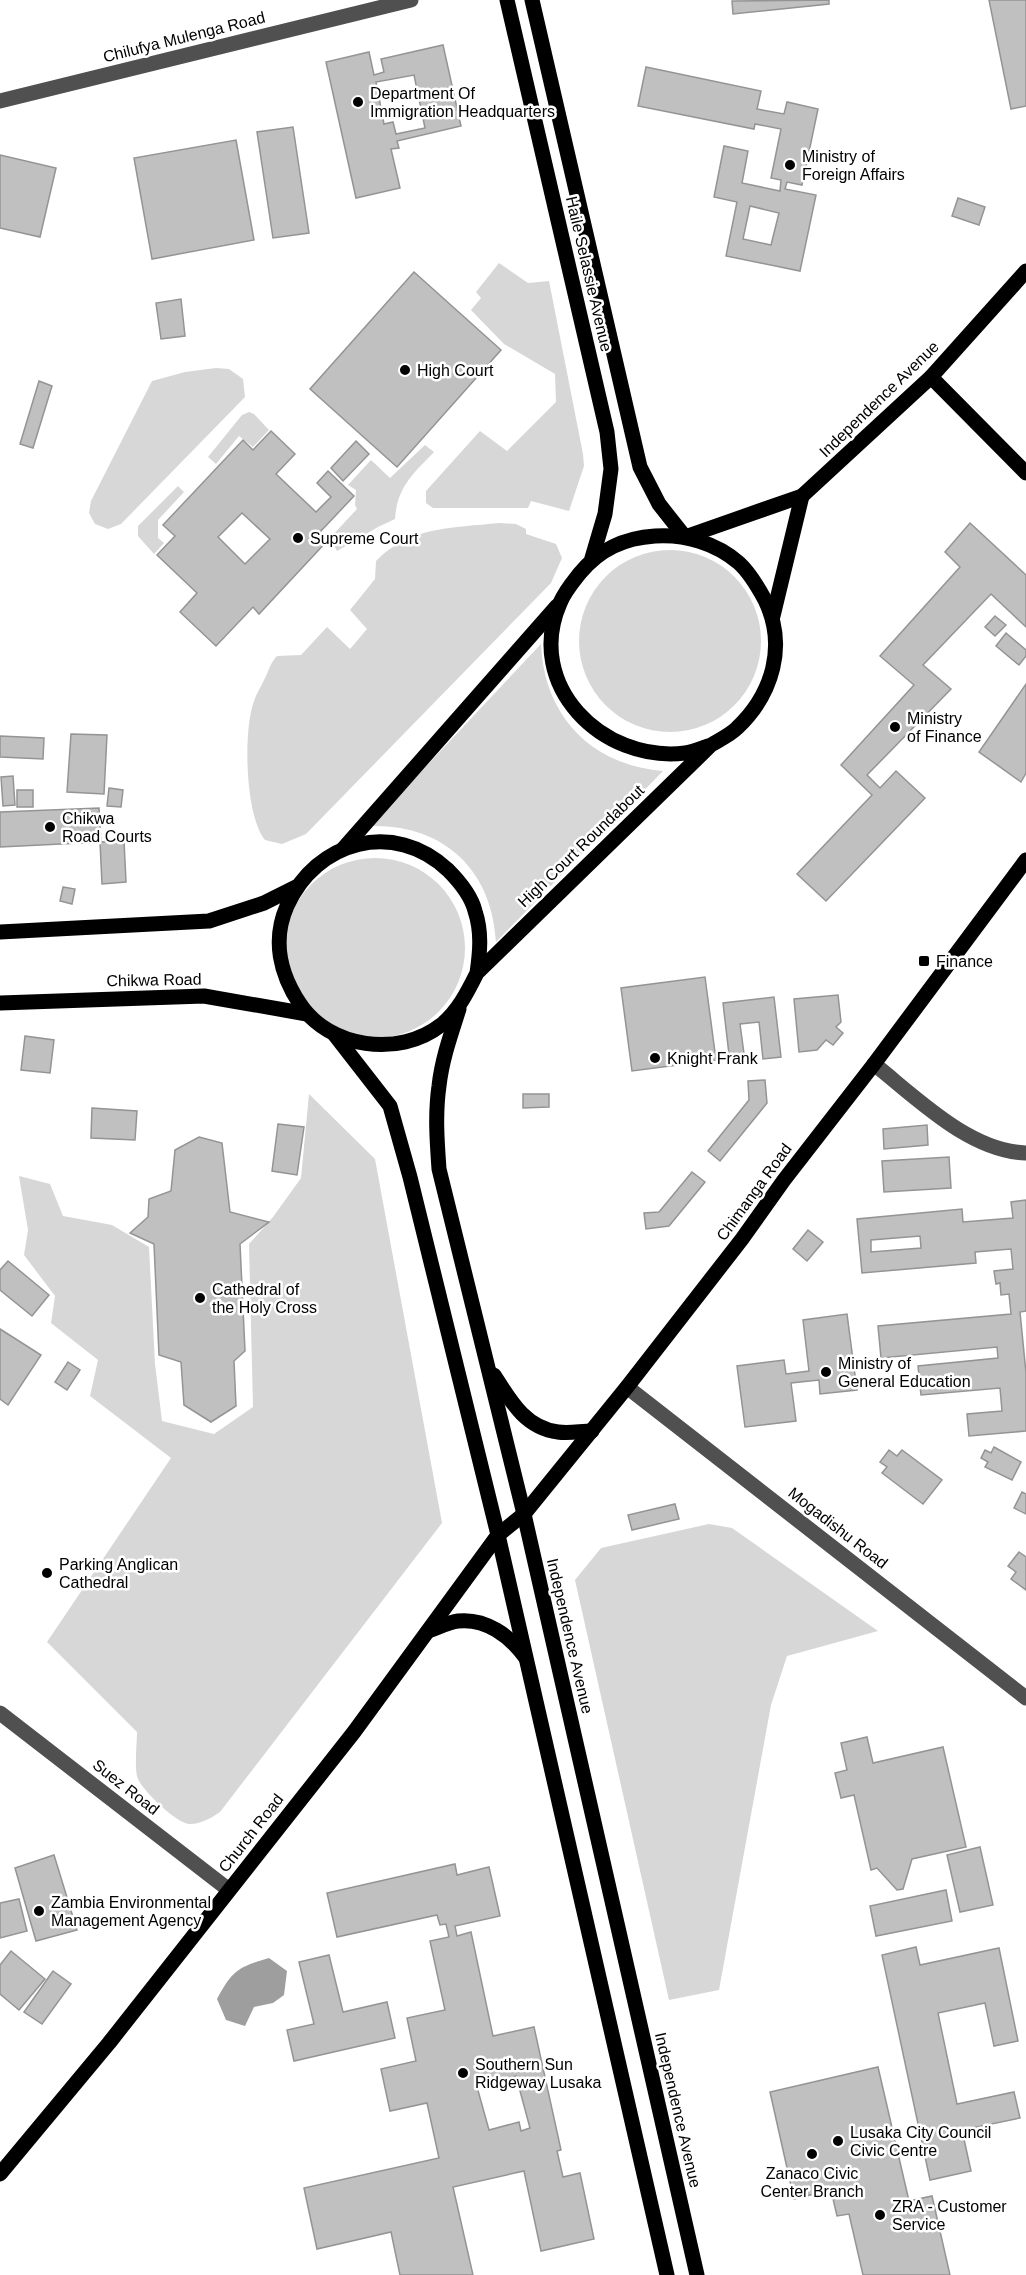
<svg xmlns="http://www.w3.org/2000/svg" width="1026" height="2275" viewBox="0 0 1026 2275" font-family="Helvetica,sans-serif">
<rect width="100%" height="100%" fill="#fff"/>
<g fill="#d7d7d7">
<polygon points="499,263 528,283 549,281 583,454 584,466 569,511 531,501 528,508 433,508 426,503 426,491 480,431 507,451 556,402 555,374 504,344 471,310 481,298 476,292"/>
<polygon points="216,368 229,369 243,379 245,397 121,524 108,529 95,524 89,513 91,501 152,381 185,372"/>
<polygon points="249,412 254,414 269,430 253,447 239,436 216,464 208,457 242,415"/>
<path d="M 425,445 L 434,452 C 413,474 397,487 395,519 L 378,527 L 337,551 L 330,538 L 357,509 L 355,505 L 356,490 L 348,485 L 371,460 L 390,478 Z"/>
<polygon points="178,486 184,492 158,520 158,538 164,543 154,554 138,536 138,526"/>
<path d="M 499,523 L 516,524 L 526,529 L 526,534 L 556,544 L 562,558 L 551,583 L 306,834 L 282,844 L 265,840 C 245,816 243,730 254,701 C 256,694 261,687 264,680 C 269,671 270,663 277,656 L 301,655 L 327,627 L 350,649 L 367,629 L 350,610 L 375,579 L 376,561 C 410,526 453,528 499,523 Z"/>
<circle cx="670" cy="641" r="91"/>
<path d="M 541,644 C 544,716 591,765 663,771 L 496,942 C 492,869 443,824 370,826 Z"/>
<circle cx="375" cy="948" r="90"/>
<path d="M 309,1094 L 375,1159 L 442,1523 L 220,1812 C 211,1818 201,1824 190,1824 C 177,1824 143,1791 138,1779 C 134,1770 137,1743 137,1732 L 47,1642 L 171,1458 L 90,1396 L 98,1360 L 51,1323 L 55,1296 L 24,1255 L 28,1230 L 19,1176 L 50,1184 L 63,1216 L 112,1225 L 149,1247 L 155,1364 L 162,1421 L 214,1434 L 253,1407 L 249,1244 L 273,1217 L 301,1178 Z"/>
<polygon points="709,1524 732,1528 878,1631 787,1656 771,1705 719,1990 669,2000 575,1580 601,1548"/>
</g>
<path fill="#9e9e9e" d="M 269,1958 L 287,1971 L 284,1995 L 273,2003 L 254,2007 L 245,2026 L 226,2020 L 217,1999 C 232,1971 238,1967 269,1958 Z"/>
<g fill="#c0c0c0" stroke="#949494" stroke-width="1.5" fill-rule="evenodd">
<polygon points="829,0 829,4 733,14 732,1"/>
<polygon points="989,0 1026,0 1026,106 1011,109"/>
<path d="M 443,45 L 461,126 L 397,141 L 399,148 L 391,149 L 400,188 L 356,198 L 326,62 L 369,52 L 374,75 L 384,72 L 381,59 ZM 414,75 L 425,128 L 396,134 L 393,122 L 384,124 L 376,82 Z"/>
<path d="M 646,67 L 761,91 L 757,109 L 784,114 L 787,102 L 818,109 L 802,185 L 787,182 L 785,189 L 816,195 L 800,271 L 726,256 L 737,202 L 714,197 L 724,146 L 748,151 L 742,183 L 780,191 L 781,180 L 771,178 L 781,129 L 755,124 L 754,129 L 638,106 ZM 750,206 L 779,213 L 771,245 L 743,239 Z"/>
<polygon points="293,127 309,233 273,238 257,132"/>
<polygon points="236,140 254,240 152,259 134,158"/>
<polygon points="0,155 56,168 40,237 0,228"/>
<polygon points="958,198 985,207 979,225 952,216"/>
<polygon points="414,272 501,350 397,467 310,389"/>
<polygon points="181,299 185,336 161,339 156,303"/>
<polygon points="39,381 52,386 33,448 20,444"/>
<path d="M 271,431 L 295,454 L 276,474 L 316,512 L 331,497 L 317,483 L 328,471 L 354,496 L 320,532 L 328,540 L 259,614 L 253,607 L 216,646 L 180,612 L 197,593 L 157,555 L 175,536 L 163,525 L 243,440 L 253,450 ZM 242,513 L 270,539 L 245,564 L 218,537 Z"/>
<polygon points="356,441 369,454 343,481 331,468"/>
<polygon points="970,523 1026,575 1026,627 991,594 923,665 951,689 867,775 880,788 896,771 925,798 826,901 797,874 872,795 841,765 914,685 880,656 960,567 945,552"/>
<polygon points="995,616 1006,625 995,636 985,627"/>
<polygon points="1006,633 1026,650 1026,656 1019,665 996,646"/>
<polygon points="1026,684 1026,773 1021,782 979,752"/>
<polygon points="71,734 107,735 104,794 67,792"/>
<polygon points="0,736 44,738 43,759 0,757"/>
<polygon points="13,776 15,805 3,806 1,777"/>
<polygon points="109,788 123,790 121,807 107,806"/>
<rect x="17" y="790" width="16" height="17"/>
<polygon points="99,808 101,842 0,847 0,812"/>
<polygon points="124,841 126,882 102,884 100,842"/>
<polygon points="63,887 75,889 72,904 60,901"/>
<polygon points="705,977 716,1060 632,1071 621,988"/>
<polygon points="838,995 841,1022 836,1027 843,1033 833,1045 826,1040 817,1050 799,1052 794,999"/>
<polygon points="774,997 781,1057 763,1059 759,1022 740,1024 745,1061 730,1063 723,1003"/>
<polygon points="25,1036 54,1040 50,1073 21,1070"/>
<polygon points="765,1080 767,1103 720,1161 708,1151 749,1100 748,1081"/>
<polygon points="523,1094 549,1094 549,1107 523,1108"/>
<polygon points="92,1108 137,1111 135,1140 91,1138"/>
<polygon points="278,1124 304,1127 297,1175 272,1171"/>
<polygon points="927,1125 928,1145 884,1149 883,1129"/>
<polygon points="199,1137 222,1143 230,1212 269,1222 240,1244 245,1351 234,1361 236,1406 211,1422 184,1405 181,1362 159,1355 154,1244 130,1233 148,1217 149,1199 171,1191 175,1150"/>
<polygon points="949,1157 951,1188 884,1192 882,1161"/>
<polygon points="692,1172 705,1182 669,1226 646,1229 644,1213 659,1212"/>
<path d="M 1026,1200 L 1026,1311 L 1020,1312 L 1026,1373 L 1026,1431 L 969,1436 L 967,1414 L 1002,1411 L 1000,1388 L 921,1395 L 918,1366 L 998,1358 L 997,1347 L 881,1358 L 878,1326 L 1011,1314 L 1009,1294 L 1001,1295 L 1000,1283 L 996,1284 L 994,1271 L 1013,1269 L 1011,1249 L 975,1252 L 976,1263 L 862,1273 L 857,1219 L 962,1209 L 963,1222 L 1013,1218 L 1011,1202 ZM 920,1236 L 921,1248 L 871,1252 L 871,1240 Z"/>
<polygon points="808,1230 823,1242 807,1261 793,1249"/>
<polygon points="8,1261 49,1295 32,1316 0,1290 0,1270"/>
<polygon points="847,1314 857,1390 820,1394 819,1380 791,1383 796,1421 745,1427 737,1366 784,1360 786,1374 809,1371 803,1320"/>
<polygon points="0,1329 41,1355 8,1405 0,1399"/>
<polygon points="68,1362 80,1370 67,1390 55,1382"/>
<polygon points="994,1447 1021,1462 1012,1480 985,1467 988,1462 981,1458 985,1450 991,1453"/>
<polygon points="889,1450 897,1456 902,1450 942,1480 923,1504 882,1473 887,1467 880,1462"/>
<polygon points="1022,1492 1026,1494 1026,1514 1014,1508"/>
<polygon points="675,1504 679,1519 632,1530 628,1515"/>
<polygon points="1019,1552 1026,1557 1026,1590 1011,1579 1016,1572 1008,1566"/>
<polygon points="867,1737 873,1763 943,1747 966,1847 912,1859 903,1889 897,1890 877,1868 871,1870 854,1795 841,1798 835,1773 847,1770 841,1743"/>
<polygon points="980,1847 993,1905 960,1912 947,1855"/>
<polygon points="54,1855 77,1930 36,1941 15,1868"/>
<path d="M 455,1864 L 457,1875 L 489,1867 L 500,1916 L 455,1926 L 457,1936 L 471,1932 L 493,2036 L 534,2027 L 561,2150 L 557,2151 L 563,2177 L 580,2173 L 594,2239 L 541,2251 L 524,2171 L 453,2187 L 473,2275 L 400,2275 L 391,2232 L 317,2249 L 304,2188 L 439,2158 L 427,2103 L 390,2111 L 381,2069 L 416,2061 L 407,2018 L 445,2010 L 430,1941 L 449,1937 L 446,1924 L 440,1925 L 437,1915 L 337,1937 L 327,1893 ZM 516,2076 L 530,2128 L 521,2131 L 519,2122 L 489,2130 L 477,2087 Z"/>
<polygon points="946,1890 952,1921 876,1936 870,1906"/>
<polygon points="19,1899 27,1931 0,1938 0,1903"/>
<polygon points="916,1947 920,1965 999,1948 1018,2041 994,2046 985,2003 938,2013 957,2104 1014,2092 1020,2118 962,2130 971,2171 930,2180 882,1955"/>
<polygon points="11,1951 45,1979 19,2010 0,1994 0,1965"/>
<polygon points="329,1955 343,2012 387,2002 395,2038 294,2061 287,2030 314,2024 299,1962"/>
<polygon points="53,1971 71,1984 42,2024 24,2012"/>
<polygon points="878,2067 909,2201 932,2196 950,2275 863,2275 849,2214 837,2216 831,2190 794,2199 770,2092"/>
</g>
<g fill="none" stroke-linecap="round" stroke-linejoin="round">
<g stroke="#505050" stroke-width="15">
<polyline points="0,101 411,0"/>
<path d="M 874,1064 C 917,1098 969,1151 1026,1153"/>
<polyline points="627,1387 1026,1698"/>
<polyline points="0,1713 229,1890"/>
</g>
<g stroke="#000" stroke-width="15">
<polyline points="507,0 607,432 611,469 605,514 592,558"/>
<polyline points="532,0 640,467 659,504 685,537"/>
<polyline points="931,377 1026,473"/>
<polyline points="685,537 802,496 931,377 1026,271"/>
<polyline points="773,616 802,496"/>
<polyline points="343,849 557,606"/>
<polyline points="0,932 209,921 264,903 296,887"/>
<path d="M 477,973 C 480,952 482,932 475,911 C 471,895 459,881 448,870 C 394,819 316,841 287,906 C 272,940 280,974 300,1004 C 329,1048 399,1058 441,1025 C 458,1011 467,993 477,973 L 711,745 C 719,740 730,735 737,728 C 773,694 787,645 765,600 C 758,587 750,573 739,563 C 716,543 685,534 655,536 C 624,538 600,549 580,573 C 572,583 565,591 560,603 C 524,685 602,763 685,753 C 693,752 702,748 711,745"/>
<polyline points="0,1003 204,996 307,1014"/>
<path d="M 459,1009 C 451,1034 442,1059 439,1086 C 435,1114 437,1141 439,1169 L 524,1514 L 697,2275"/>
<polyline points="334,1034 390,1106 410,1177 498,1535 667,2275"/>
<path d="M 494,1375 C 510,1400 525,1428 558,1432 C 569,1434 581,1431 592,1431"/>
<path d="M 428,1631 C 437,1628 449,1622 458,1621 C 486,1618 510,1636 525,1657"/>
<polyline points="0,2174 109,2043 354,1732 498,1535 524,1514 627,1387 742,1239 784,1180 874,1064 1026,860"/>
</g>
</g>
<g fill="#000" stroke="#fff" stroke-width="2">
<circle cx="358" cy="102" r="6"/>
<circle cx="790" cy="165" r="6"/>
<circle cx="405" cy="370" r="6"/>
<circle cx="298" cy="538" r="6"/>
<circle cx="895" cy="727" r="6"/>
<circle cx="50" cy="827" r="6"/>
<rect x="918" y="955" width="12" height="12" rx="3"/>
<circle cx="655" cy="1058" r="6"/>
<circle cx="200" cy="1298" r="6"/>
<circle cx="826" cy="1372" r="6"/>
<circle cx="47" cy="1573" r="6"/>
<circle cx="39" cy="1911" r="6"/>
<circle cx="463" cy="2073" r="6"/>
<circle cx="838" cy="2141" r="6"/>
<circle cx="812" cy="2154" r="6"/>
<circle cx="880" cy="2215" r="6"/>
</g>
<g text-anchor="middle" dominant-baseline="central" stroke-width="5" stroke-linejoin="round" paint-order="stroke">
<g font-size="16" fill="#000" stroke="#fff">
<text transform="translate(184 37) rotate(-14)">Chilufya Mulenga Road</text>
<text transform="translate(589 274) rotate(77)">Haile Selassie Avenue</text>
<text transform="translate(879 399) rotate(-44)">Independence Avenue</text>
<text transform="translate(581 846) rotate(-44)">High Court Roundabout</text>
<text transform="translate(154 980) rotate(-1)">Chikwa Road</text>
<text transform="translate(754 1192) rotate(-54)">Chimanga Road</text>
<text transform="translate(838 1528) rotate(38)">Mogadishu Road</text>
<text transform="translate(570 1636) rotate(77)">Independence Avenue</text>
<text transform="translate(126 1787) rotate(38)">Suez Road</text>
<text transform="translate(251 1833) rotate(-52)">Church Road</text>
<text transform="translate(678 2110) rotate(77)">Independence Avenue</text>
</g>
<g font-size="16" fill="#000" stroke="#fff" text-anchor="start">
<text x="370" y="93">Department Of<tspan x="370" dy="18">Immigration Headquarters</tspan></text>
<text x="802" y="156">Ministry of<tspan x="802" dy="18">Foreign Affairs</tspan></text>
<text x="417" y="370">High Court</text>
<text x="310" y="538">Supreme Court</text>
<text x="907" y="718">Ministry<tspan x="907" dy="18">of Finance</tspan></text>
<text x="62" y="818">Chikwa<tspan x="62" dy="18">Road Courts</tspan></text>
<text x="936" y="961">Finance</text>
<text x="667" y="1058">Knight Frank</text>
<text x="212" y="1289">Cathedral of<tspan x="212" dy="18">the Holy Cross</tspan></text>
<text x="838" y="1363">Ministry of<tspan x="838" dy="18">General Education</tspan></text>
<text x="59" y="1564">Parking Anglican<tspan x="59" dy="18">Cathedral</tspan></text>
<text x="51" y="1902">Zambia Environmental<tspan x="51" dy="18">Management Agency</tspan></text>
<text x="475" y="2064">Southern Sun<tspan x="475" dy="18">Ridgeway Lusaka</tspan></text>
<text x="850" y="2132">Lusaka City Council<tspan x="850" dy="18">Civic Centre</tspan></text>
<text x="812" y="2173" text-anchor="middle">Zanaco Civic<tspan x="812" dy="18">Center Branch</tspan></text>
<text x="892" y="2206">ZRA - Customer<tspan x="892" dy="18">Service</tspan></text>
</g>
</g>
</svg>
